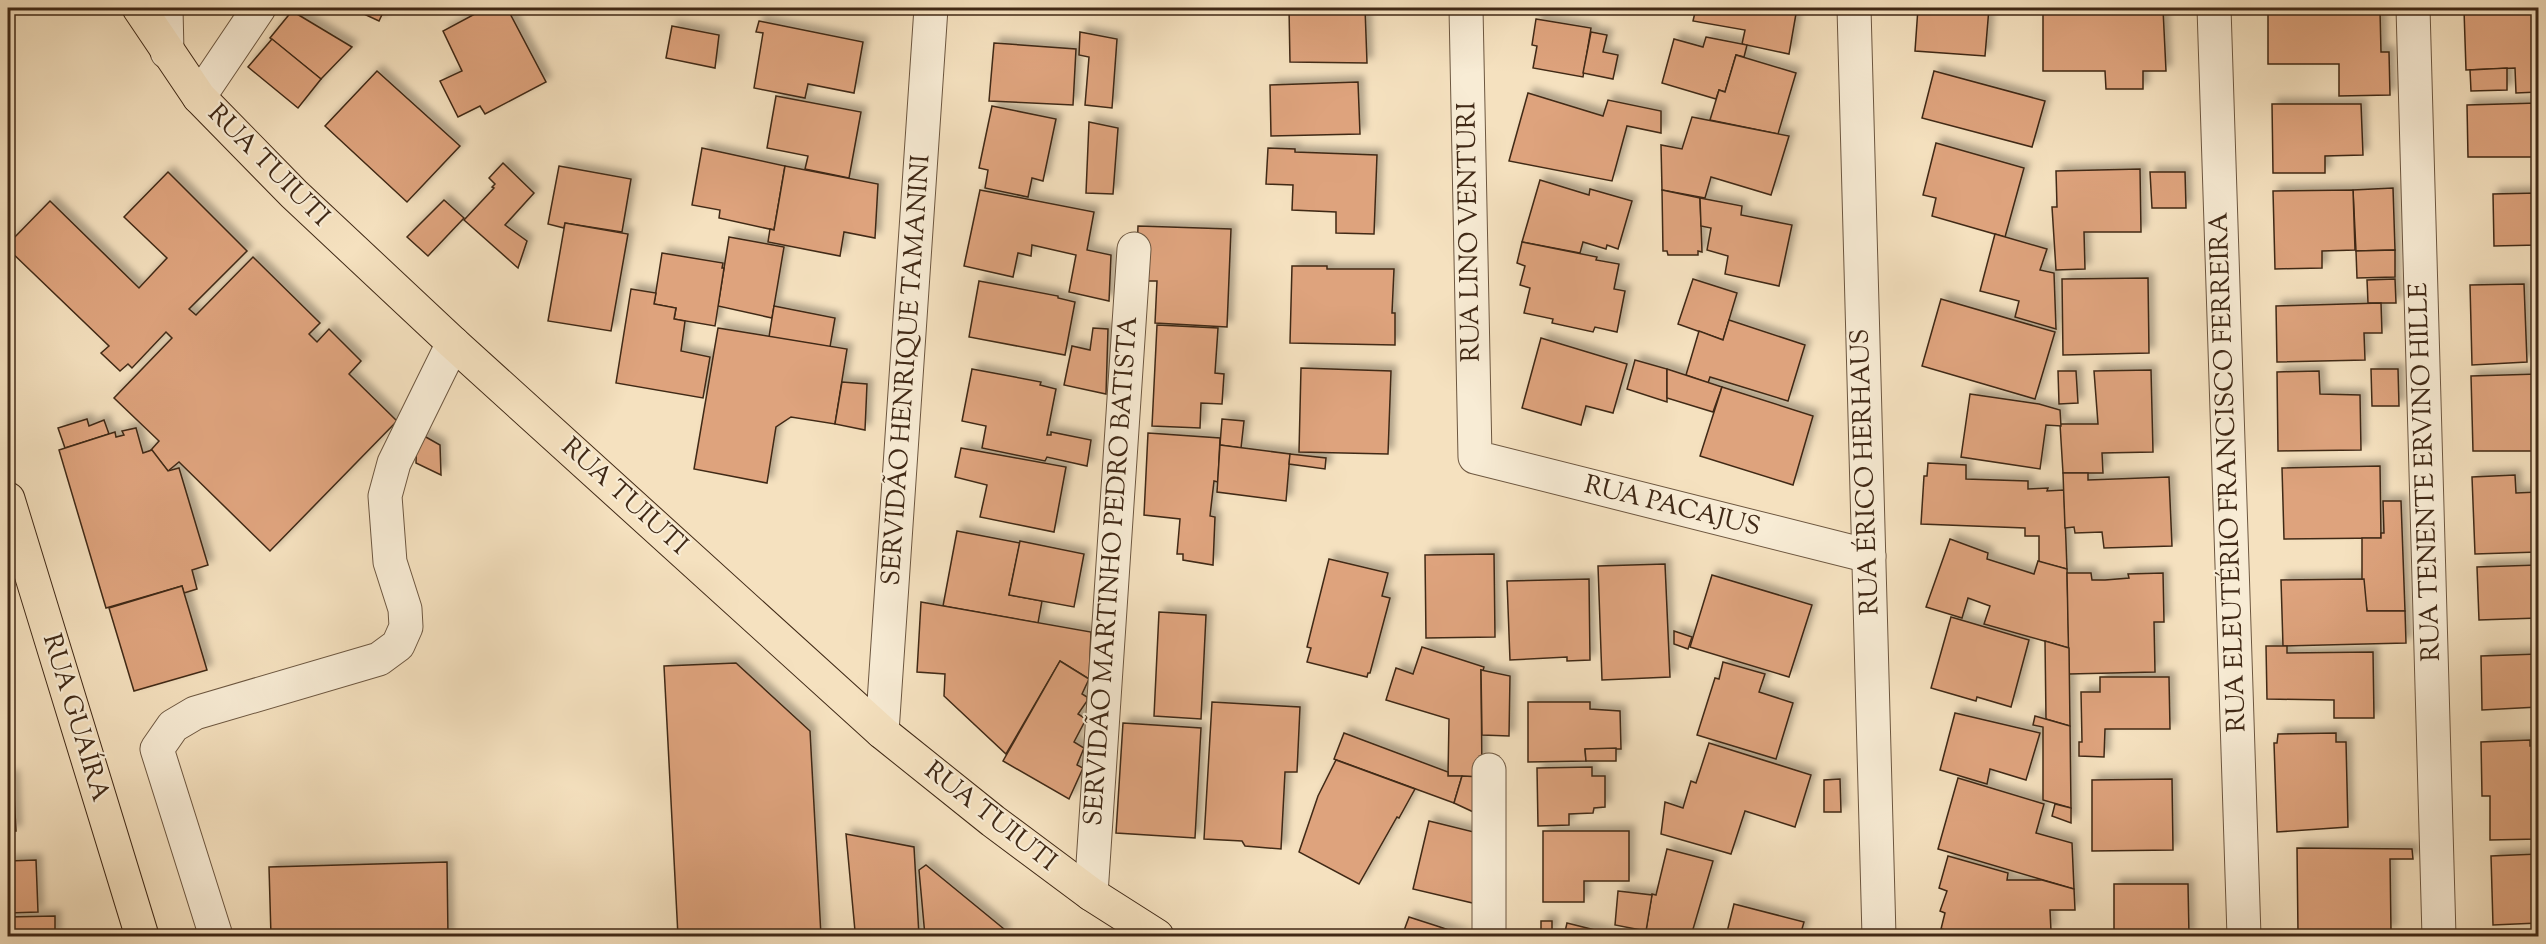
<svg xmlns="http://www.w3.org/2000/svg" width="2546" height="944" viewBox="0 0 2546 944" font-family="'Sorts Mill Goudy',serif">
<defs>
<filter id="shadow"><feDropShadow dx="5.5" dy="-5.5" stdDeviation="3" flood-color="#0004"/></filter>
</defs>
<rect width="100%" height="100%" fill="#f5e1bf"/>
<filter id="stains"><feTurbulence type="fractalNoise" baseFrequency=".00333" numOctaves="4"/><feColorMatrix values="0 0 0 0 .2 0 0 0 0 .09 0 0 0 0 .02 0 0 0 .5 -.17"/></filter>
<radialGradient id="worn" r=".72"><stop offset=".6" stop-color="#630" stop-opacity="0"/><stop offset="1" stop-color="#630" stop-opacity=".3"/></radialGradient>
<g fill="#dea37d" stroke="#402916" stroke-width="1.5" filter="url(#shadow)">
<polygon points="351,8 385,8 379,21"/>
<polygon points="486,8 507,8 546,82 485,114 480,106 458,117 440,81 462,71 443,31"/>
<polygon points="1289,8 1365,8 1367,63 1290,62"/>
<polygon points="1696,8 1797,8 1789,54 1742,44 1745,30 1693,21"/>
<polygon points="1918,8 1989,8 1985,56 1915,51"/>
<polygon points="2043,8 2163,9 2166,71 2143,71 2143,89 2106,89 2105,71 2043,71"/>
<polygon points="2538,8 2538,92 2516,93 2515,68 2466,70 2464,10"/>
<polygon points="2331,9 2331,12 2380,11 2381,52 2389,52 2390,95 2339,96 2339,64 2268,64 2268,11"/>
<polygon points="292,11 352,47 321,79 270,38"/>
<polygon points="1536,19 1591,28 1583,77 1533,68 1537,46 1532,45"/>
<polygon points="759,21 863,42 854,93 808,84 805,98 754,88 763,33 756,32"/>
<polygon points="672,26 719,35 715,68 666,58"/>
<polygon points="1080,32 1117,39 1112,108 1085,105 1089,57 1079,55"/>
<polygon points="1591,32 1607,35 1603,52 1618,55 1613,79 1583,73"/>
<polygon points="1706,37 1747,45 1744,57 1736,55 1725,92 1719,90 1716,99 1662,83 1674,39 1703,47"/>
<polygon points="272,39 321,79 298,108 248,67"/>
<polygon points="994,43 1076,49 1073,105 989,101"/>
<polygon points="1736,55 1796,73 1778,134 1710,120 1719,90 1725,92"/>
<polygon points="2507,68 2507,90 2471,91 2470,70"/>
<polygon points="377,71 460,146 407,202 325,126"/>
<polygon points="1934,71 2045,101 2032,147 1922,118"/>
<polygon points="1358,82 1360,134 1271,136 1270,85"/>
<polygon points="1528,93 1603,116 1608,100 1661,111 1661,133 1627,126 1612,181 1509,161"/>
<polygon points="776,96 861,112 849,178 805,169 808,156 767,148"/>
<polygon points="2538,103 2538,157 2468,157 2467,105"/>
<polygon points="2272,104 2361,104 2363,155 2325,156 2325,173 2273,173"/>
<polygon points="992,106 1056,119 1043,181 1032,178 1028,197 985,188 988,170 979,168"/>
<polygon points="1692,117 1789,136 1771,195 1711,177 1705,198 1662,190 1661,145 1682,149"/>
<polygon points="1089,122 1118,128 1113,194 1086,193"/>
<polygon points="1936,143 2024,168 2005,237 1932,216 1936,198 1923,195"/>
<polygon points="702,148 785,166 774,230 719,218 720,210 692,205"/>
<polygon points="1268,148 1295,149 1295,152 1377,155 1374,234 1336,233 1336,212 1292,210 1293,185 1266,184"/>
<polygon points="2534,157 2538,157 2538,188 2535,188"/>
<polygon points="503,163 534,193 505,225 527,241 518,268 464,220 494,188 492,187 495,184 489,178"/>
<polygon points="559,166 631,179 622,232 565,223 564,228 548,224"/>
<polygon points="785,166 878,184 875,238 844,232 840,256 768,242 770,229 774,230"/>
<polygon points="2140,169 2141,232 2084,232 2085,269 2056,270 2052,207 2057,207 2056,171"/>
<polygon points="168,172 247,251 189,309 196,315 253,257 320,323 309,334 317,342 329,329 361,361 349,374 397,421 270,551 179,462 168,471 151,450 159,441 114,398 172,338 166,332 132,368 128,364 120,371 101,353 109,346 8,249 8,244 50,201 139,288 167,258 124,217"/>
<polygon points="2150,172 2185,172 2186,208 2152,208"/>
<polygon points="1540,180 1589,195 1590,189 1632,201 1618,249 1607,245 1606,249 1583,242 1580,253 1522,242"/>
<polygon points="2393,188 2395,250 2356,251 2353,190"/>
<polygon points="980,190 1094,212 1087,250 1111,255 1109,301 1069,292 1076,255 1032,245 1031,256 1018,253 1013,277 964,266"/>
<polygon points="1662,190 1700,198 1702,252 1698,251 1698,255 1668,255 1667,251 1663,251"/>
<polygon points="2353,190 2355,250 2322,251 2322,268 2275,269 2273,191"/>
<polygon points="2538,193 2538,245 2494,246 2493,194"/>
<polygon points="1700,198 1742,206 1741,215 1792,225 1779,286 1725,274 1728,256 1707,250 1711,228 1701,226"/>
<polygon points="444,200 464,218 428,256 407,237"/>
<polygon points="565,223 628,234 611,331 548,321"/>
<polygon points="1138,226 1231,229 1227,327 1155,323 1157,281 1136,281"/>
<polygon points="1995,234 2047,249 2040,270 2054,273 2056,329 2015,317 2019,301 1980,291"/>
<polygon points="729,237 784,247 772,318 718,306"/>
<polygon points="1522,242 1597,257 1596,260 1619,264 1614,289 1625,291 1617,332 1595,327 1593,332 1552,323 1553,319 1524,313 1530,288 1520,285 1525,266 1517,263"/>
<polygon points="2395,250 2395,277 2357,278 2356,251"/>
<polygon points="662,253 723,263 722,268 724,268 715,326 674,319 676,308 654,304"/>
<polygon points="1292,266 1327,266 1327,269 1394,269 1392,313 1395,313 1395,345 1290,343"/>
<polygon points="2148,278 2149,353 2063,355 2062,279"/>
<polygon points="1693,279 1737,293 1723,340 1678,324"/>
<polygon points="2395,279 2396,303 2368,303 2367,280"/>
<polygon points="979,281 1058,296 1058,298 1075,302 1065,355 969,337"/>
<polygon points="2524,284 2527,362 2472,365 2470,285"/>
<polygon points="631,289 656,293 654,304 676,308 674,319 685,321 681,351 710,357 703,398 616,383"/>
<polygon points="1941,299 2055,332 2035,399 1922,366"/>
<polygon points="2381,303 2382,333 2364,333 2365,360 2277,362 2276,306"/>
<polygon points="774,306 835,318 830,347 769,337"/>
<polygon points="1729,320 1805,345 1788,401 1710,377 1708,383 1686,375 1699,331 1723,340"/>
<polygon points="1157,325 1218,328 1215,373 1224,374 1222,404 1201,403 1200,428 1152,426"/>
<polygon points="718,328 847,349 835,424 791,417 776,427 767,483 694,469"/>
<polygon points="1093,328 1108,329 1106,394 1064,385 1072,346 1090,350"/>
<polygon points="1541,338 1627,364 1613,413 1586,406 1581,425 1522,408"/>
<polygon points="1635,360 1667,369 1667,402 1627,389"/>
<polygon points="1301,368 1391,371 1388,454 1299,452"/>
<polygon points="972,369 1041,382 1040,385 1056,389 1047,435 1051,435 1051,432 1091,440 1087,466 1047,457 1045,461 982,448 986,426 962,421"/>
<polygon points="1667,369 1722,387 1713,412 1667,398"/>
<polygon points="2371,369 2398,369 2399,406 2372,406"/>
<polygon points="2151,370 2153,452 2102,453 2103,473 2063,473 2060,424 2098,424 2094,371"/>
<polygon points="2058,371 2076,371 2078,403 2059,404"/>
<polygon points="2319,371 2320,394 2360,395 2361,450 2278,451 2277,372"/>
<polygon points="2538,374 2538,451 2473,451 2471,376"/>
<polygon points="842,382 867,384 865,430 835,424"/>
<polygon points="1722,387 1813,416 1793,485 1700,456"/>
<polygon points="1970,394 2039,404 2060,410 2061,426 2046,425 2040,469 1961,457"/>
<polygon points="87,419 89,426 104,420 109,434 65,448 58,428"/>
<polygon points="1222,419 1244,421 1241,448 1220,445"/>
<polygon points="136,428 143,453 152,450 168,471 179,468 208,565 192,570 197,589 184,593 182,586 106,608 59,450 115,432 116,437 124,435 122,431"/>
<polygon points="417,432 440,445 441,475 416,463"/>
<polygon points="1148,433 1220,438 1218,482 1214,481 1210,516 1215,517 1213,565 1183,560 1183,554 1177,554 1180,519 1144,515"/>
<polygon points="1220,445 1290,454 1286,501 1217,492"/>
<polygon points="961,448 1066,467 1054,532 980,517 987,485 955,477"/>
<polygon points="1290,454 1326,458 1325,469 1289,464"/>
<polygon points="1928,463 1966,465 1966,479 2028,481 2028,489 2048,488 2047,491 2064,490 2067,569 2039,562 2039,536 2025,536 2025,528 1921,524 1924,476 1927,476"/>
<polygon points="2380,466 2381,538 2284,539 2282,468"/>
<polygon points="2063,473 2088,473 2088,480 2169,477 2172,546 2104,548 2102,532 2075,533 2074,527 2065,528"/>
<polygon points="2515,475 2516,493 2538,492 2538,552 2475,554 2472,477"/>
<polygon points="2383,501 2401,501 2405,611 2367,611 2362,580 2362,538 2381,538 2381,533 2384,533"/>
<polygon points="957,531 1020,543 1009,595 1042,601 1038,623 943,606"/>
<polygon points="1950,539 1988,553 1987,559 2034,574 2038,561 2067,569 2069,648 1984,624 1990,606 1968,598 1962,618 1926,607"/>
<polygon points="1020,541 1084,554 1074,607 1009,595"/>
<polygon points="1494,554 1495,637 1426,638 1425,555"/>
<polygon points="1329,559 1388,573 1382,596 1390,598 1370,673 1368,673 1367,677 1307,662 1311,648 1307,647"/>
<polygon points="1665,564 1670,677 1602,680 1598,566"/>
<polygon points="2538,565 2538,618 2479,620 2477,567"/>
<polygon points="2067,573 2091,573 2092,580 2105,580 2129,578 2128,574 2163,573 2164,622 2154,622 2155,672 2069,674"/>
<polygon points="1712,575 1812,605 1789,677 1690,647"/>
<polygon points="1589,579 1590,660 1567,661 1567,657 1510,660 1507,581"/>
<polygon points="2364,579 2367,611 2405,611 2406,643 2283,646 2281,580"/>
<polygon points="182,586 207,670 134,691 109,608"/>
<polygon points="921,602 1091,632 1089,679 1060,661 1006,754 944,696 945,674 917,672"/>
<polygon points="1159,612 1206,615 1201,719 1154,716"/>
<polygon points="1951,617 2029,640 2011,707 1977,697 1976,701 1931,688"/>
<polygon points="1674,631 1692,637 1688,649 1674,644"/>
<polygon points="2045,641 2069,648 2070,726 2046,719"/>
<polygon points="2266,646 2287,646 2287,653 2373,652 2374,718 2334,718 2334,700 2267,699"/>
<polygon points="1422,647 1484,667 1483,671 1481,670 1482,777 1448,776 1449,719 1386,700 1396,668 1413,674"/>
<polygon points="2538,654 2538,707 2482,710 2481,656"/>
<polygon points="1060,661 1089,679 1082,694 1087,697 1087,701 1078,714 1086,719 1074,742 1084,748 1077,765 1083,768 1069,799 1003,761"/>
<polygon points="1723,662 1765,674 1759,692 1793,703 1776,759 1697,735 1715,678 1719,679"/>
<polygon points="736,663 810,731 821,936 678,936 664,666"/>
<polygon points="1481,670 1510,676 1509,736 1482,735"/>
<polygon points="2100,677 2169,677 2170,729 2105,729 2104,757 2079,756 2079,742 2082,742 2081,692 2100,692"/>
<polygon points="1212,702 1300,707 1297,772 1285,772 1281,849 1245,846 1242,841 1204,839"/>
<polygon points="1528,702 1590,702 1590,709 1620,711 1621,749 1585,749 1586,761 1528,762"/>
<polygon points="1955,713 2040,733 2026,780 1990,769 1987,784 1940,770"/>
<polygon points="2035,716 2070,726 2071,808 2043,800 2043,727 2033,725"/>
<polygon points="1123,723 1201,728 1195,838 1116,833"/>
<polygon points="1344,733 1448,772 1448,776 1462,776 1454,803 1334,759"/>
<polygon points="2336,733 2336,742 2346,742 2348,827 2277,832 2274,743 2277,743 2278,734"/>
<polygon points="2530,740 2530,746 2538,746 2538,839 2490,840 2490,796 2482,796 2481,742"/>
<polygon points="1709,743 1811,775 1795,827 1745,811 1731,854 1661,834 1665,802 1683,808 1691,781 1696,783"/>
<polygon points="1616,748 1616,761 1586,761 1585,749"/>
<polygon points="1336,760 1415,789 1399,818 1397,817 1359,884 1299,852 1318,796"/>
<polygon points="1592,767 1592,776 1605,776 1605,807 1594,808 1593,813 1569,814 1569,825 1538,826 1537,768"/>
<polygon points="8,776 13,776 16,831 8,831"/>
<polygon points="1462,776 1482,777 1482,816 1454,803"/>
<polygon points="1958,778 2044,804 2036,833 2072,843 2074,889 1938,849"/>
<polygon points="1840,779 1841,812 1824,812 1824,780"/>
<polygon points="2172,779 2173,850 2092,851 2092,780"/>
<polygon points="2055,804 2071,808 2071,823 2052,816"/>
<polygon points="1429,821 1482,834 1481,905 1413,889"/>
<polygon points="1543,831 1629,831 1629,881 1584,881 1584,902 1543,902"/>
<polygon points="846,834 914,847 919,936 886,936 855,931"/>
<polygon points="2297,848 2412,849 2413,859 2390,859 2391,931 2298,933"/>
<polygon points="1667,849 1713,861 1691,936 1645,936 1652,894 1656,895"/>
<polygon points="2538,854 2538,923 2493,925 2491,856"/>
<polygon points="1948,856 2008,873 2007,880 2042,880 2074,889 2075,910 2050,910 2051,931 2003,932 2002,936 1969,936 1941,929 1945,913 1940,911 1947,891 1939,888"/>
<polygon points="36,860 38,912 8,913 8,861"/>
<polygon points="447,862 448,936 271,936 269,867"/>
<polygon points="926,865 1004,929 1003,936 925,936 919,870"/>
<polygon points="2114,884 2188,884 2189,936 2114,936"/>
<polygon points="1618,891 1652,895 1646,931 1615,925"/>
<polygon points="1734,904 1804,922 1800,936 1726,936"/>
<polygon points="55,916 55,936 8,936 8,917"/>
<polygon points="1409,917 1440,927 1466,936 1402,936"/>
<rect x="1541" y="921" width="11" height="12"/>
<polygon points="1567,923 1619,936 1564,936"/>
</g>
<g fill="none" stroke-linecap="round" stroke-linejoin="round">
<defs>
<g id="minor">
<polyline points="166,8 167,52"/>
<polyline points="1466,8 1475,457 1869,556"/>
<polyline points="1854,8 1879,936"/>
<polyline points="2214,8 2244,936"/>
<polyline points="2413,8 2439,936"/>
<polyline points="199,97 259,8"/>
<polyline points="882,732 931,8"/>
<polyline points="1091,894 1134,249"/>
<polyline points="216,936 157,749 173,726 195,713 379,659 398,645 406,627 405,609 390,562 385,496 394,463 453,343"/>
<polyline points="1489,936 1489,770"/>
</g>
<g id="major">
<polyline points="139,8 199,97 294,194 453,343 882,732 993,821 1091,894 1157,936"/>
<polyline points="8,499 142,936"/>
</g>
</defs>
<use href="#minor" stroke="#6d5740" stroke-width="35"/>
<use href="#major" stroke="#402916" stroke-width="35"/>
<use href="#minor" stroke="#f8ecd5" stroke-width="33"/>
<use href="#major" stroke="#f5e1bf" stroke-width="33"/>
</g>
<g text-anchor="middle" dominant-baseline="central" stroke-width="4.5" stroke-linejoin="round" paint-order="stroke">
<g font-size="26" fill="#402916" stroke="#f8ecd5">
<text transform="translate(268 166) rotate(45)">RUA TUIUTI</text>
<text transform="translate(1470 232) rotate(-91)">RUA LINO VENTURI</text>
<text transform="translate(907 370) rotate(-86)">SERVIDÃO HENRIQUE TAMANINI</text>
<text transform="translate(1866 472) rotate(-92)">RUA ÉRICO HERHAUS</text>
<text transform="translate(2229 472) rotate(-92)">RUA ELEUTÉRIO FRANCISCO FERREIRA</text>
<text transform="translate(2426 472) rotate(-92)">RUA TENENTE ERVINO HILLE</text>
<text transform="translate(624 497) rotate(42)">RUA TUIUTI</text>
<text transform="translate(1672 507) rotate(14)">RUA PACAJUS</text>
<text transform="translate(1112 571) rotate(-86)">SERVIDÃO MARTINHO PEDRO BATISTA</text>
<text transform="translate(75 718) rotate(73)">RUA GUAÍRA</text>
<text transform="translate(990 817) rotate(38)">RUA TUIUTI</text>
</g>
</g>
<rect width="2546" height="944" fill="none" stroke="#f5e1bf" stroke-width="30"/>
<rect x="9" y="9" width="2528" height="926" fill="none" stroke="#402916" stroke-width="3"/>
<rect x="15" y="15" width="2516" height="914" fill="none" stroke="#402916" stroke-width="1.5"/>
<rect width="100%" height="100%" filter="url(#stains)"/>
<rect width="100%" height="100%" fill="url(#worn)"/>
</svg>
